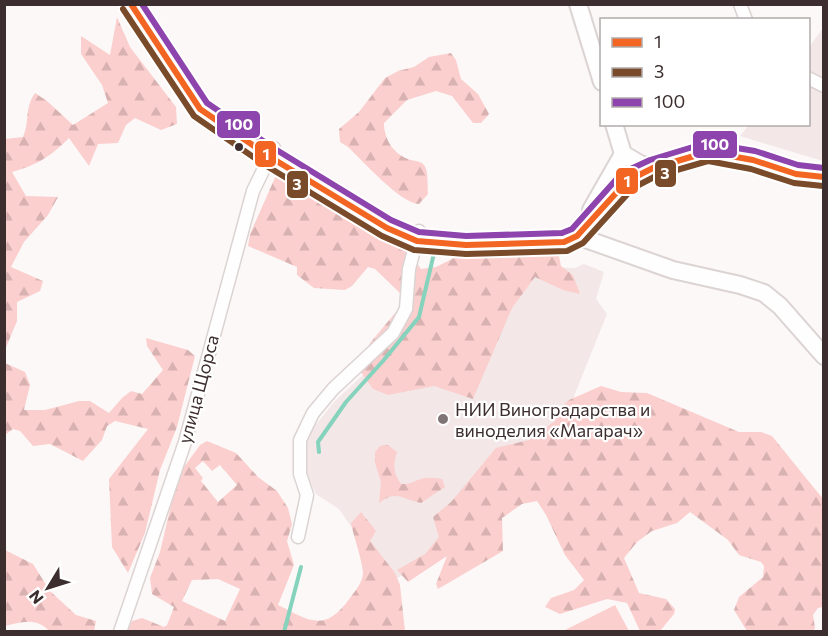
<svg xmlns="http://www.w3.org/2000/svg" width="828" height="636" viewBox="0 0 828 636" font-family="Commissioner,sans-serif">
<defs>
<pattern id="forest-firs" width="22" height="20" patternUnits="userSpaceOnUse" patternTransform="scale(1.5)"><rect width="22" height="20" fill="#fbcfce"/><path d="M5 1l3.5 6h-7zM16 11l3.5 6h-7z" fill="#d8b2b1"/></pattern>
</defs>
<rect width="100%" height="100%" fill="#fcf8f8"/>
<g fill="#f3e7e7">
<polygon points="823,28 823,161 740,136 749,125 808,124 809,47"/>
<polygon points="584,264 604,272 596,299 607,314 558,436 473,529 390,583 339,509 316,494 306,472 303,441 334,402 397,343 537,267 575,268"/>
</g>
<g fill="url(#forest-firs)" fill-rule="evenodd">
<path d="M 117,17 L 130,47 L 176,107 L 177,124 L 161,130 L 135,118 L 126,125 L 118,143 L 98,144 L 89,166 L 69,138 C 50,157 37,165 12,172 L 26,196 L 58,197 L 48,215 L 24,242 L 11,267 L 43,281 L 40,291 L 17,302 L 17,321 L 5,350 L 5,139 L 23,137 C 30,121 24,109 35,93 L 47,101 L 73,125 L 108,103 L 102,85 L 81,54 L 81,36 L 110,55 Z"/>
<path d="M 451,53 L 456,60 L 461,79 L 478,94 L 489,114 L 481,123 L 473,123 L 452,96 L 436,91 L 407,100 L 384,123 C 384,140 394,155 411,160 C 415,161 421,161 424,165 C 429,171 427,186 428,194 L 419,204 C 401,204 362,160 348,147 L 340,142 L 339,129 L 359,112 L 385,78 L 398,71 L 414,67 L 429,57 Z"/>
<polygon points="282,162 404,246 421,269 436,267 468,251 557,246 561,266 573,275 580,294 563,290 535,277 512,308 473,399 434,386 388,395 373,389 358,368 370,343 401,306 403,296 375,269 368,267 352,286 345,290 314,288 297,275 297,267 248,246 250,234"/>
<polygon points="146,338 188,350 195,356 177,427 160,470 145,533 128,573 112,547 109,479 148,429 115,421 107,426 102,440 83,461 50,444 33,446 20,431 13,429 5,435 5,363 25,372 30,385 24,410 45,410 79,401 90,401 109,413 122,398 131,391 142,394 163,370 147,346"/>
<polygon points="601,386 621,392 647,393 739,432 761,432 772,436 823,499 823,607 818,608 813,615 815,628 813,631 747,631 734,610 739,597 763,577 764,566 761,562 739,555 728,540 690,512 677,523 652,531 637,542 624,558 639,593 666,599 675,609 674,614 660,631 640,631 627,603 607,599 560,614 545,607 551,598 574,590 584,580 565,555 546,515 537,501 522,504 502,518 503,551 438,589 436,584 447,556 408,582 397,570 425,554 439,537 433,517 451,502 496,448 529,440 555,421 560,408 569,400"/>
<path d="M 207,441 L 236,453 L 258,477 L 277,491 L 288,508 L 292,524 L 287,541 L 294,565 L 278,605 C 310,621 325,633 350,598 C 355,591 363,582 363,573 C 362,559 354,538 351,523 L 361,512 L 376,531 L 370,541 L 395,573 L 400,585 L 405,631 L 127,632 L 132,621 L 142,618 L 164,627 L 167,625 L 174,607 L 152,594 L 150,578 L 160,552 L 178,475 L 200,445 ZM 203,461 L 212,471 L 220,465 L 237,485 L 218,502 L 201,481 L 203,478 L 195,468 ZM 218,579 L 240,589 L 225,621 L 182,601 L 192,580 Z"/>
<path d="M 388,445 L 397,452 C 393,465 393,472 401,484 C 411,484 412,482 421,479 C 428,477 435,478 442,479 L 445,487 L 421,503 C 402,500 398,489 379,503 L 381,482 L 375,463 L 375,452 L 380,446 Z"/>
<path d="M 5,550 L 33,564 L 50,591 L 76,615 L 96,621 L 94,631 L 49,631 C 37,617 20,622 5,626 Z"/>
</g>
<polygon fill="#fbcfce" points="615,605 629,631 563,631"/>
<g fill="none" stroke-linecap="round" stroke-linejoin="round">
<g stroke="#85d3bc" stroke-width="4">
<polyline points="319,452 318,442 346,402 383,361 419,317 435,249"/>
<polyline points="284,632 301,567"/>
</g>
<defs>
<g id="street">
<polyline points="740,4 746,20"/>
<polyline points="808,78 824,86"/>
<polyline points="298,537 307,495 300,474 300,440 313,413 333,389 393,333 406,309 409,269 419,231"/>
<polyline points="120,632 185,442 253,191 274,148"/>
</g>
<g id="secondary">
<polyline points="578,4 602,82"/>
<polyline points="614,124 623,154 640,164 653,168"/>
<polyline points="591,210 623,154"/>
<polyline points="577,236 673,270 740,285 764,293 780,306 824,356"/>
</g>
<polyline id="primary" points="131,4 200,109 270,157 387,228 417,241 466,245 564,242 577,236 627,181 653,168 708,152 753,160 796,174 824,177"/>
</defs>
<use href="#street" stroke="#dcd3d3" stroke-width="15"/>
<use href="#secondary" stroke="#dcd3d3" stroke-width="20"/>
<use href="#primary" stroke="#dcd3d3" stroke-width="22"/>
<use href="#street" stroke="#fffefe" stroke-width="12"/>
<use href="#secondary" stroke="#fffefe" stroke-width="16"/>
<use href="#primary" stroke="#fffefe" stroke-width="20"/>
<defs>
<polyline id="bus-1" points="131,4 200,109 270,157 387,228 417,241 466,245 564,242 577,236 627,181 653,168 708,152 753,160 796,174 824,177"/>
<polyline id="bus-2" points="123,9 194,116 265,165 382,236 414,250 466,254 567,251 583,243 633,188 656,176 708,161 751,169 794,183 823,186"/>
<polyline id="bus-3" points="142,4 207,103 275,149 391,220 419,232 466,236 562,233 572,229 622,173 650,160 706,143 755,151 798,165 824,168"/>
</defs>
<use href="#bus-1" stroke="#fff" stroke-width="10"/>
<use href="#bus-2" stroke="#fff" stroke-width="10"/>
<use href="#bus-3" stroke="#fff" stroke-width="10"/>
<use href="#bus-1" stroke="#f26522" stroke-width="6"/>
<use href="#bus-2" stroke="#7a4b2a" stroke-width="6"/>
<use href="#bus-3" stroke="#8e44ad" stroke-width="6"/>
</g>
<circle fill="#3c2e2e" stroke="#fff" stroke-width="2" cx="239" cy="147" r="5"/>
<circle fill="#7f7575" stroke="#fff" stroke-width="2" cx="443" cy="419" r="6"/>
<g text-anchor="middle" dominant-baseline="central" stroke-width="4.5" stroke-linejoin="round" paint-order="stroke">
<g font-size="18" fill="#3c2e2e" stroke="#fff">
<text transform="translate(198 389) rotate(-75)">улица Щорса</text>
</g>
<g font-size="18" fill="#3c2e2e" stroke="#fff" text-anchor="start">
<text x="455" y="409">НИИ Виноградарства и<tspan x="455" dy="21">виноделия «Магарач»</tspan></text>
</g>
</g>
<g stroke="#fff" stroke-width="2">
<rect x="216" y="110" width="45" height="29" rx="6" fill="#8e44ad"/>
<rect x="692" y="130" width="46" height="29" rx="6" fill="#8e44ad"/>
<rect x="254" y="140" width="23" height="28" rx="6" fill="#f26522"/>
<rect x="654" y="159" width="23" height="29" rx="6" fill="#7a4b2a"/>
<rect x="615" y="167" width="24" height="28" rx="6" fill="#f26522"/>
<rect x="286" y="170" width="23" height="29" rx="6" fill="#7a4b2a"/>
</g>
<g font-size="16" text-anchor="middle" font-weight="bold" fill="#fff">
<text x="239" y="130">100</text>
<text x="715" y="150">100</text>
<text x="266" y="160">1</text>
<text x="665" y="179">3</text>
<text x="627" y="187">1</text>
<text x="297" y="190">3</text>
</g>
<rect width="828" height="636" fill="none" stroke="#3c2e2e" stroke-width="12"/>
<rect x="600" y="18" width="210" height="108" fill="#ffffff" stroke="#b1abab" stroke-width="1.5"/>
<rect x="612" y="38" width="30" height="9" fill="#f26522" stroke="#b1abab" stroke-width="1.5"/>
<text x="654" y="48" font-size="18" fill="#3c2e2e">1</text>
<rect x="612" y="68" width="30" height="9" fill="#7a4b2a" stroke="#b1abab" stroke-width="1.5"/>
<text x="654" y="78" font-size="18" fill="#3c2e2e">3</text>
<rect x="612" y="98" width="30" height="9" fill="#8e44ad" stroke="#b1abab" stroke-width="1.5"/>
<text x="654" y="108" font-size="18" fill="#3c2e2e">100</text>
<g transform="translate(48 588) rotate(232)" stroke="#ffffff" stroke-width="4.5" paint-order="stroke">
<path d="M0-4.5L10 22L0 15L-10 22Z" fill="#3c2e2e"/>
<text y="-9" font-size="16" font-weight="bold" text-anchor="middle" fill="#3c2e2e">N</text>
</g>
</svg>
